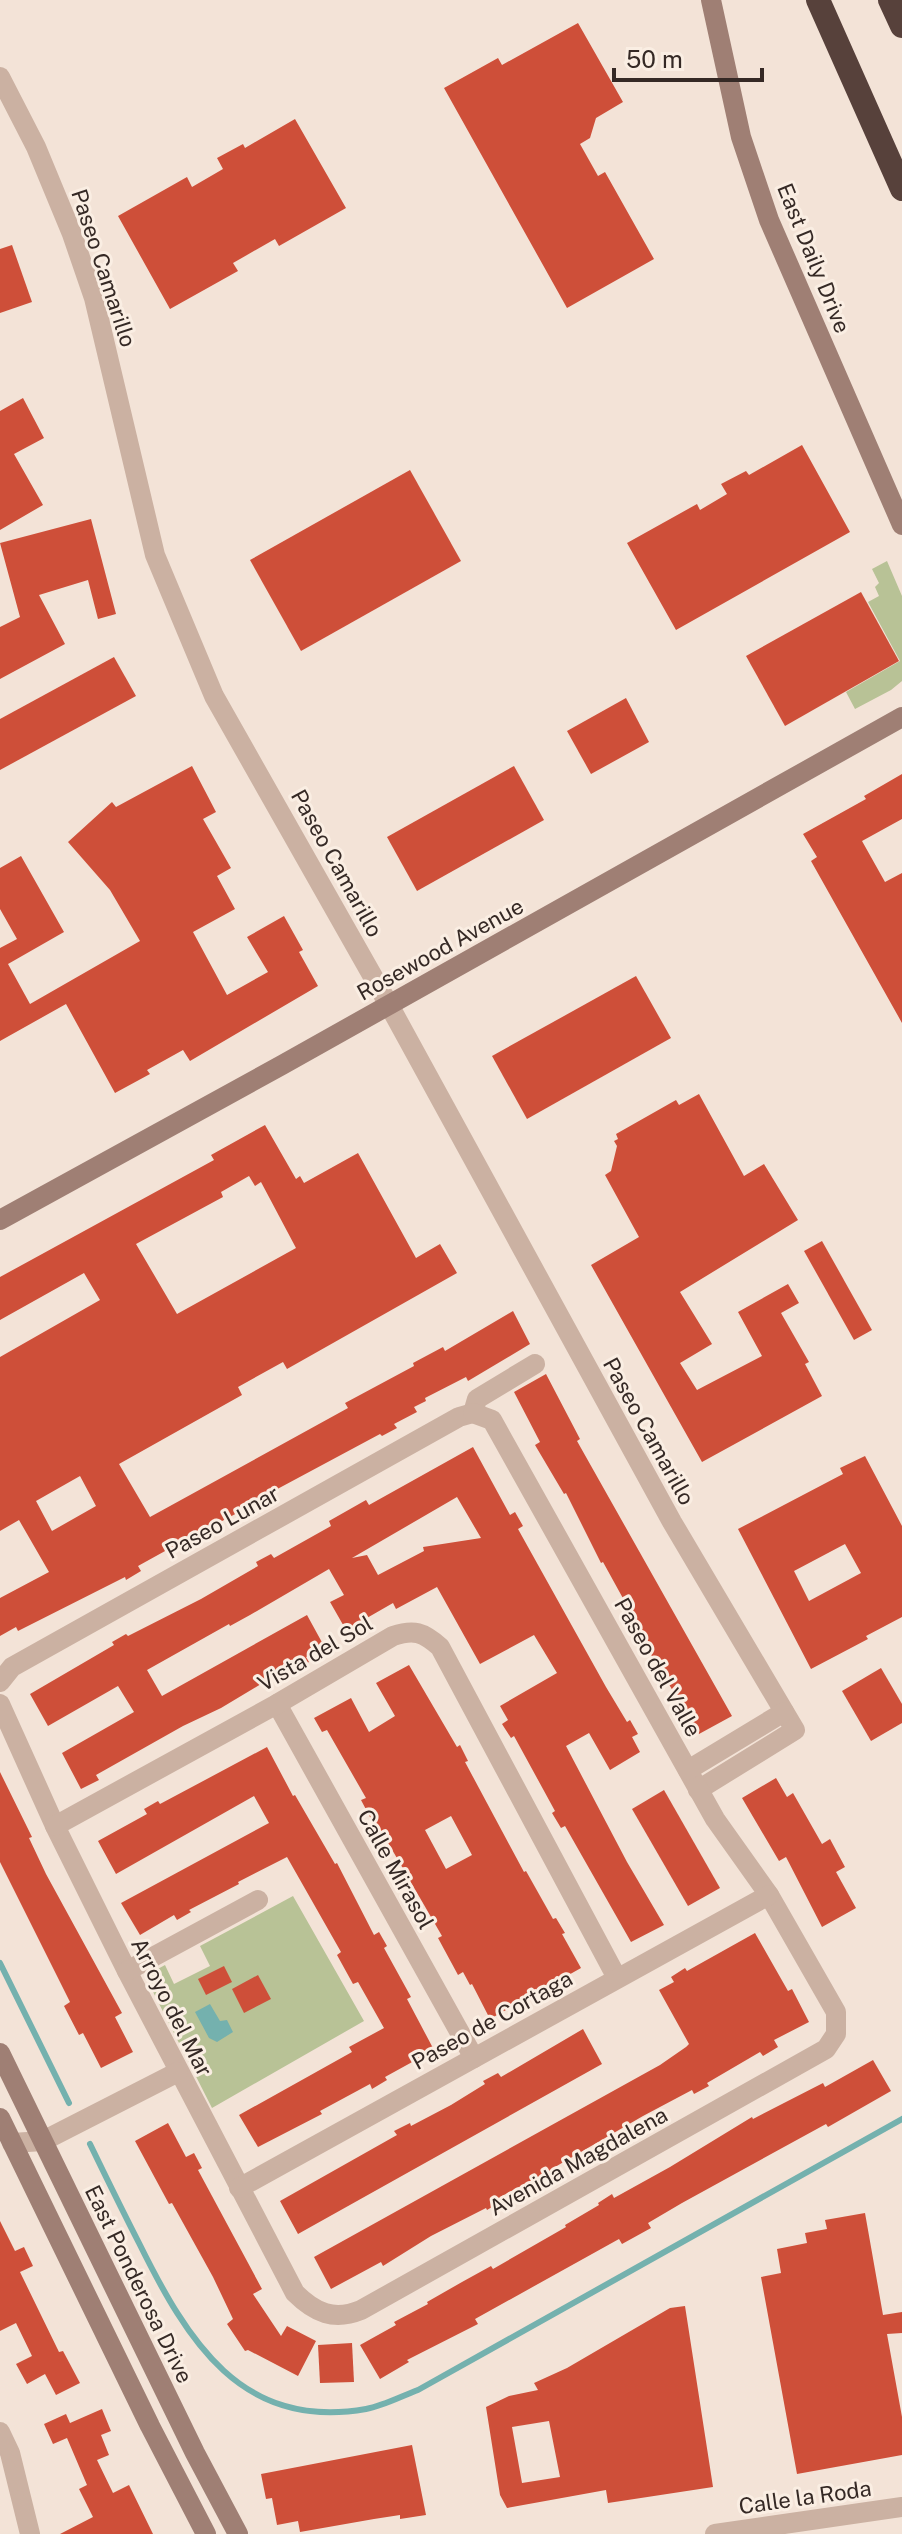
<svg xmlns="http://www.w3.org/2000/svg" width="902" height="2534" viewBox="0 0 902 2534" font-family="'Public Sans',sans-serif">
<rect width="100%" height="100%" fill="#f3e3d7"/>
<g fill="#b8c296">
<polygon points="887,561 902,596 902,681 891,690 855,709 846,692 900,661 868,602 879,596 875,587 879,583 872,569"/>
<polygon points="293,1896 364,2021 212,2108 145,1976 165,1965 174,1984 210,1966 200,1946"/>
</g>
<polygon fill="#74b1ae" points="210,2004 220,2021 227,2020 233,2032 217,2042 209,2038 195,2012"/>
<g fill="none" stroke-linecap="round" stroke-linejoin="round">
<g stroke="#74b1ae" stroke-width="6">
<polyline points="0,1963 69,2103"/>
<path d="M 90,2144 C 106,2177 122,2210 139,2243 C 187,2340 241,2431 366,2409 C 383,2406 402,2396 418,2390 L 902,2119"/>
</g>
</g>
<g fill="#ce4f39" fill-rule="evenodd">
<polygon points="578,23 623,102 596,118 590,138 580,144 598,176 605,172 654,259 567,308 444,88 498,58 502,65"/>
<polygon points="295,119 346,208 279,246 275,239 233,263 238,271 170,309 118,216 187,177 192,187 223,169 217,158 243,144 245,148"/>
<polygon points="12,245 32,302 0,313 0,249"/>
<polygon points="23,398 44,438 14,454 43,505 0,530 0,411"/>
<polygon points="802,445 850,532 676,630 627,543 697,504 700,510 727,494 721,484 746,471 749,475"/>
<polygon points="410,470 461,561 301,651 250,560"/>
<polygon points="91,519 116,614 98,619 88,580 39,595 65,644 0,679 0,627 20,617 0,543"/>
<polygon points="861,592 899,661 785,726 746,656"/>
<polygon points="114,657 136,696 0,770 0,719"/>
<polygon points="626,698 649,742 591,774 567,731"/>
<polygon points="192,766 216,812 203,819 231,868 217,876 235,909 193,932 227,995 268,972 247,937 284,916 303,950 299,952 318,986 190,1061 183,1050 147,1070 150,1074 115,1093 66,1004 0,1041 0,948 17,939 0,909 0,868 21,856 64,932 8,964 30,1004 140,941 110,890 68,842 112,802 116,807"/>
<polygon points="514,766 544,820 417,891 387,837"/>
<polygon points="902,774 902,819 862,841 885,882 902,873 902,1023 811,861 817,857 803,834 866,799 864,796"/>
<polygon points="636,976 671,1038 527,1119 492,1056"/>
<polygon points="699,1094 744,1176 764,1164 798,1220 680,1292 712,1344 680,1363 697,1390 762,1356 738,1312 788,1284 799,1303 781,1313 809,1362 805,1364 822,1396 702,1462 591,1265 639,1237 605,1175 611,1171 617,1146 614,1141 618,1139 616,1134 676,1100 679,1105"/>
<path d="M 265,1125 L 296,1179 L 300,1176 L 304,1183 L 358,1153 L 416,1258 L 440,1244 L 457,1273 L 287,1369 L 283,1362 L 238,1387 L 242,1395 L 119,1464 L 150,1517 L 348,1408 L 345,1403 L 414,1366 L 413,1363 L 443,1347 L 445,1351 L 513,1311 L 530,1344 L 468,1381 L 466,1377 L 425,1398 L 426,1401 L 414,1407 L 417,1412 L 394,1424 L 397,1428 L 382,1436 L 380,1434 L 255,1501 L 256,1503 L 209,1528 L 212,1532 L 197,1540 L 194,1535 L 138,1566 L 141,1571 L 126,1580 L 125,1577 L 18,1631 L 16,1627 L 0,1636 L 0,1598 L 49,1572 L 19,1520 L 0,1531 L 0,1357 L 100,1300 L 84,1273 L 0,1320 L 0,1277 L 214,1160 L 211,1155 ZM 249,1176 L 255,1186 L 261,1182 L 296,1248 L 177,1314 L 136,1244 L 223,1197 L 221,1192 ZM 80,1476 L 96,1506 L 52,1531 L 36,1501 Z"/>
<polygon points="822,1241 872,1330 854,1340 804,1251"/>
<polygon points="546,1374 580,1439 577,1441 732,1716 699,1734 650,1653 652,1651 603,1562 601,1563 566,1493 564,1494 535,1445 540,1442 514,1392"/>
<path d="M 473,1447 L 510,1515 L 515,1512 L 523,1526 L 518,1529 L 606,1687 L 627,1722 L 630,1720 L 638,1734 L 632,1737 L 640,1752 L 610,1770 L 589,1733 L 566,1746 L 627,1862 L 664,1925 L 631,1942 L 565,1826 L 561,1828 L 552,1813 L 555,1811 L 514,1736 L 511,1738 L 502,1724 L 508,1720 L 500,1706 L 557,1673 L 534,1635 L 480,1664 L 437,1587 L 396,1609 L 393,1603 L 346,1630 L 330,1602 L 344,1595 L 329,1569 L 250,1615 L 230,1626 L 229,1624 L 147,1670 L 162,1696 L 307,1615 L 324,1646 L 306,1657 L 309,1662 L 293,1670 L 291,1666 L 221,1708 L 183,1726 L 96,1775 L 99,1780 L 81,1789 L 62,1753 L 134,1712 L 118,1686 L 48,1726 L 30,1694 L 114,1645 L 112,1642 L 126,1634 L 128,1636 L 201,1599 L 258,1566 L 256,1562 L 271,1554 L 274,1558 L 331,1526 L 329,1521 L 366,1500 L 369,1505 ZM 457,1497 L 481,1538 L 423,1547 L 424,1551 L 378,1575 L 367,1555 L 352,1558 Z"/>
<path d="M 865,1456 L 902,1526 L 902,1617 L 866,1636 L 868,1639 L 811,1669 L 738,1529 L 843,1474 L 840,1468 ZM 845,1544 L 861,1573 L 809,1601 L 794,1571 Z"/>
<path d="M 409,1665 L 457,1747 L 460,1745 L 468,1761 L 465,1762 L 524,1872 L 526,1871 L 553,1919 L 556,1918 L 565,1933 L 562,1934 L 581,1968 L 490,2019 L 472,1984 L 470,1985 L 463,1972 L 458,1975 L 438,1938 L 442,1936 L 383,1834 L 380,1836 L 361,1800 L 366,1798 L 327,1730 L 322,1732 L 314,1718 L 351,1698 L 369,1732 L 395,1716 L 376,1683 ZM 451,1816 L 472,1855 L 446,1869 L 425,1830 Z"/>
<polygon points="881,1668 902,1704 902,1723 871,1741 842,1691"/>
<polygon points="267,1747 293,1796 295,1795 335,1864 337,1863 374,1935 379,1932 387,1946 384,1948 411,1997 407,1999 434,2050 385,2077 387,2080 372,2089 370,2084 320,2111 322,2114 258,2147 239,2115 352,2052 349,2047 384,2028 358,1982 353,1984 337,1955 341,1952 287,1857 238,1882 239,1884 189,1910 191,1912 177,1920 174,1915 140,1935 121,1903 269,1823 254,1796 116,1874 98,1841 147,1814 144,1809 158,1801 160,1804"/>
<polygon points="0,1772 32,1837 29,1838 46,1874 122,2013 115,2017 133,2052 101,2068 83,2033 79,2035 64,2006 70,2002 0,1862"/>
<polygon points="776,1778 787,1797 793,1793 822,1844 830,1839 845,1867 836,1872 856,1908 822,1927 786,1857 779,1861 742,1798"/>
<polygon points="664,1790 720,1888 688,1906 632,1809"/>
<polygon points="755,1933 788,1991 792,1989 809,2022 774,2040 778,2047 763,2056 760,2052 707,2083 709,2086 694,2094 692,2090 643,2116 555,2167 556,2170 541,2179 540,2176 500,2197 502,2201 487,2210 486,2208 431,2236 383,2266 381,2262 331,2289 314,2257 660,2065 686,2047 689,2044 659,1990 674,1982 671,1977 685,1968 687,1971"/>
<polygon points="224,1966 232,1982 206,1995 198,1979"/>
<polygon points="258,1975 271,1999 244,2013 232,1989"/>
<polygon points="583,2029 602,2064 298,2234 280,2201 397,2135 394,2131 410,2123 411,2126 451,2105 485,2084 483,2081 498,2073 501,2077"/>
<polygon points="873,2060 891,2091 828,2127 826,2124 682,2203 648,2223 651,2228 622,2244 619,2239 475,2319 478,2324 407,2360 409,2362 380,2379 360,2345 396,2325 394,2322 428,2304 427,2302 462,2282 491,2266 493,2269 566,2227 565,2225 599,2205 598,2203 612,2194 614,2198 670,2167 752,2117 753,2119 823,2083 825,2087"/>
<polygon points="168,2123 186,2157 194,2153 202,2168 198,2170 262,2289 253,2294 281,2336 287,2326 316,2341 298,2376 248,2350 245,2351 227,2324 233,2319 213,2277 172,2203 169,2204 135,2141"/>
<polygon points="865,2213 883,2315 902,2312 902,2333 887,2334 902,2417 902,2455 797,2474 761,2277 781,2273 777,2249 807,2243 805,2233 827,2229 825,2220"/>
<polygon points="0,2221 15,2251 24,2247 33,2266 20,2272 59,2352 63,2351 80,2383 56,2395 45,2374 27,2384 16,2364 32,2356 16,2323 0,2331"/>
<path d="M 685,2306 L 713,2487 L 608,2503 L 606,2490 L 507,2508 L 500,2495 L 486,2407 L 509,2396 L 538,2390 L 534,2383 L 567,2368 L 670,2308 ZM 549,2421 L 560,2477 L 522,2483 L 512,2427 Z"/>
<polygon points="352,2343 354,2382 320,2383 318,2345"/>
<polygon points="102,2409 111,2431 101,2435 109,2455 97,2460 113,2493 129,2485 153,2534 60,2534 93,2517 79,2489 87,2485 67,2438 53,2444 44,2424 66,2414 70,2423"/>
<polygon points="412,2445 426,2515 400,2519 400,2515 374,2519 300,2532 298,2521 277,2525 272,2498 266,2499 261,2474"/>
</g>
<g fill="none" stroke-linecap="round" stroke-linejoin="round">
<g stroke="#cbb1a2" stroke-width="20">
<polyline points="0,77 36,147 72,234 94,298 155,555 214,696 389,1005 672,1522 795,1730 698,1790"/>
<polyline points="473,1413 477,1399 535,1364"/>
<polyline points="0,1682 12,1667 459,1417 473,1413"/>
<path d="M 0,1704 L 55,1826 L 127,1971 L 295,2293 C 315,2313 334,2321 361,2310 L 826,2049 L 836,2034 L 836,2012 L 769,1895 L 715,1819 L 492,1420 L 473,1413"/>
<polyline points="277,1704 474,2058"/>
<polyline points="688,1770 784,1712"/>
<path d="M 55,1826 L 277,1704 L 393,1636 C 414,1629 423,1632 440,1647 L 617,1978"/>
<polyline points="127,1971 258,1900"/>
<polyline points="12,2143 43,2141 178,2072"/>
<polyline points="239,2188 769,1895"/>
<polyline points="0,2432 10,2453 30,2534"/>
<polyline points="715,2534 902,2507"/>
</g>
<g stroke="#9f7f74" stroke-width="20">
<polyline points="711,0 741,137 769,220 902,525"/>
<polyline points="0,1220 282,1065 902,717"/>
<polyline points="0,2053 195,2453 238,2534"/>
<polyline points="0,2118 150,2426 206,2534"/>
</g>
<g stroke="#57413b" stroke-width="24">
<polyline points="818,0 902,189"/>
<polyline points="890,0 902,26"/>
</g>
</g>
<g text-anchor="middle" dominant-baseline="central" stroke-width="6" stroke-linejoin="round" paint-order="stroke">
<g font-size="22" fill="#352925" stroke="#faeee3">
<text transform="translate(814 258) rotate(68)">East Daily Drive</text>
<text transform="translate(104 268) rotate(72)">Paseo Camarillo</text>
<text transform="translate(337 863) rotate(61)">Paseo Camarillo</text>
<text transform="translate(440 949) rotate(-29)">Rosewood Avenue</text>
<text transform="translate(649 1431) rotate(61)">Paseo Camarillo</text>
<text transform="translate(222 1522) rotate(-29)">Paseo Lunar</text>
<text transform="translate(315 1653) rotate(-30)">Vista del Sol</text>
<text transform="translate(658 1667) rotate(61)">Paseo del Valle</text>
<text transform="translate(396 1869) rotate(61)">Calle Mirasol</text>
<text transform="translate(172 2007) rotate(63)">Arroyo del Mar</text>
<text transform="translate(492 2020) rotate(-29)">Paseo de Cortaga</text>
<text transform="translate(578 2161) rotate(-29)">Avenida Magdalena</text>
<text transform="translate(139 2284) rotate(64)">East Ponderosa Drive</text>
<text transform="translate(805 2497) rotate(-8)">Calle la Roda</text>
</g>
</g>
<path d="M614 68v12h148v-12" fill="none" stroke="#352925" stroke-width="4"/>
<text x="626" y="68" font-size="24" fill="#352925" stroke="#faeee3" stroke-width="6" paint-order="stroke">50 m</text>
</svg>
